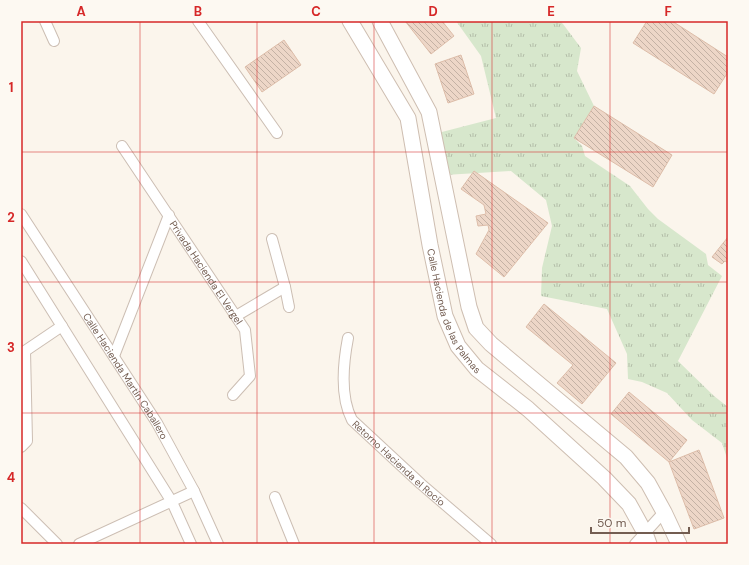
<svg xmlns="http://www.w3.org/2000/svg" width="749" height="565" viewBox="0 0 749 565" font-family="'DM Sans',sans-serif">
<defs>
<pattern id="grass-tufts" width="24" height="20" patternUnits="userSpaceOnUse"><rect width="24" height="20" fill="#d7e7cc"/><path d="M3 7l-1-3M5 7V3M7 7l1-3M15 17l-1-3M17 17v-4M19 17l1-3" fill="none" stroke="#b3bea8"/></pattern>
<pattern id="building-back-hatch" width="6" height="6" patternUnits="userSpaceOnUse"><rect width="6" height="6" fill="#edd6c7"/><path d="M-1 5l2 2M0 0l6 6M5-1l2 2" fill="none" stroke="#c4b1a4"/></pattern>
</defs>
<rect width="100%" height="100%" fill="#fbf5ec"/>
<polygon fill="url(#grass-tufts)" points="456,21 560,21 563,24 581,48 577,71 594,106 574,138 582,146 585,156 630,186 648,209 658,219 706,254 708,265 722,276 678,361 714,396 728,407 728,461 722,443 692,420 667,393 642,382 628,379 627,354 607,309 541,296 542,268 552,226 546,200 511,171 445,175 438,133 496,118 481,56"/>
<g fill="url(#building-back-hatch)" stroke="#ddbda9">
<polygon points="405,21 442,21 454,36 431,54"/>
<polygon points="647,21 672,21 728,57 728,72 714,94 633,43"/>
<polygon points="284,40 301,65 262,92 245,67"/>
<polygon points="461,55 474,94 448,103 435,64"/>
<polygon points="594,106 672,155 653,187 574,138"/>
<polygon points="474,171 548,223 504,277 476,254 489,230 488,225 478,226 476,216 486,214 484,205 461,189"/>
<polygon points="728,237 728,263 725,261 722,264 712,257"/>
<polygon points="544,304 616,363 582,404 557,383 573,365 526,327"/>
<polygon points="629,392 687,440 669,462 611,414"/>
<polygon points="699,450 724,518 694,529 669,462"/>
</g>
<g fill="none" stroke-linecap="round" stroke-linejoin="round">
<defs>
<g id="street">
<polyline points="45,21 54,41"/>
<polyline points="198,21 277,133"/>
<path id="s1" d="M 122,146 L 245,330 L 250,376 L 233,395"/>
<path id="s2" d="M 21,214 L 157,423 L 194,491 L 218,544"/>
<polyline points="21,261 172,502 191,544"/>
<polyline points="285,287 289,307"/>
<polyline points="236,316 285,287 272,239"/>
<path id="s3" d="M 348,338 C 343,364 340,397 352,420 L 421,484 L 491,544"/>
<polyline points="114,356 169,215"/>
<polyline points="21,447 27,441 25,351 62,326"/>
<polyline points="275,497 294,544"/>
<polyline points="21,508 57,544"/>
<polyline points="79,544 194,491"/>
<polyline points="635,544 664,512"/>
</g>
<g id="secondary">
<path id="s4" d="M 350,21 L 408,118 L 430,245 L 445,316 L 458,346 L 477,369 L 528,409 L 604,478 L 629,504 L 645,533 L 649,544"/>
<polyline points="380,21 429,112 469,307 476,328 491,344 626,457 648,483 664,512 679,544"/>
</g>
</defs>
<use href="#street" stroke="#ccbeb3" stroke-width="12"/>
<use href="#secondary" stroke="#cebeb1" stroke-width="17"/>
<use href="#street" stroke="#fff" stroke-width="10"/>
<use href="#secondary" stroke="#fff" stroke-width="15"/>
</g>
<path fill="none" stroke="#d62828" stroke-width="1" stroke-opacity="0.55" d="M 140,21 L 140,544M 257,21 L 257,544M 374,21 L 374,544M 492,21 L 492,544M 610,21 L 610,544M 21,152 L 728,152M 21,282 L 728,282M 21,413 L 728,413"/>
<g text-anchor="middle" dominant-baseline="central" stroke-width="3" stroke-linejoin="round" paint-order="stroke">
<g font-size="10" fill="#735d51" stroke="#fdf9f2">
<text stroke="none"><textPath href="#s1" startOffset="152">Privada Hacienda El Vergel</textPath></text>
<text stroke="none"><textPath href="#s4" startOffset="313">Calle Hacienda de las Palmas</textPath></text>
<text stroke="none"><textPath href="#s2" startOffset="193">Calle Hacienda Martín Caballero</textPath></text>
<text stroke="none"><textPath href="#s3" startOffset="147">Retorno Hacienda el Rocío</textPath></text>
</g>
</g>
<rect width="749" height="565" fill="none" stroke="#fdf9f2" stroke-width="44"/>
<path d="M591 527v6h98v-6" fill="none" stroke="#735d51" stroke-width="2"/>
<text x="597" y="527" font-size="12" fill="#735d51" stroke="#fdf9f2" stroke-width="3" paint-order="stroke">50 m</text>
<rect x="22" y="22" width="705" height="521" fill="none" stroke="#d62828" stroke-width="1.5"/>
<g font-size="13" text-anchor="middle" font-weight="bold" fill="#d62828">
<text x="81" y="16">A</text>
<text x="198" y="16">B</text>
<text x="316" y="16">C</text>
<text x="433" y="16">D</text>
<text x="551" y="16">E</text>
<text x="668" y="16">F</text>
<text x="11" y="92">1</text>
<text x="11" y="222">2</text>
<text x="11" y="352">3</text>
<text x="11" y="482">4</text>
</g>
</svg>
